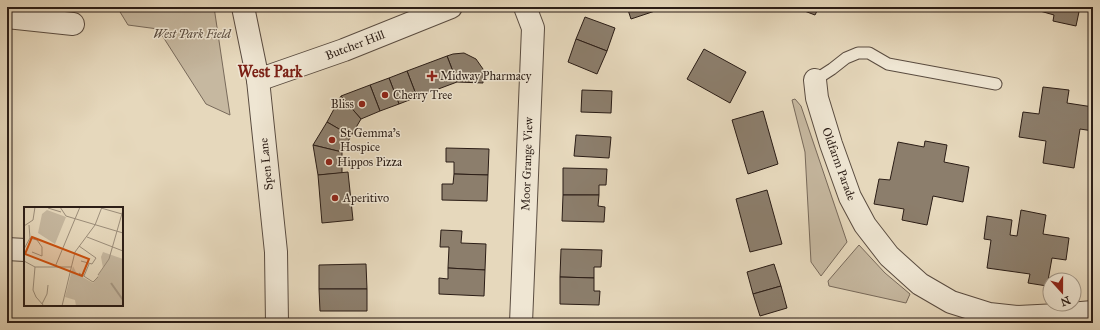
<svg xmlns="http://www.w3.org/2000/svg" width="1100" height="330" viewBox="0 0 1100 330" font-family="'IM FELL Great Primer',serif">
<rect width="100%" height="100%" fill="#e6d8bc"/>
<filter id="stains"><feTurbulence type="fractalNoise" baseFrequency=".005" numOctaves="4"/><feColorMatrix values="0 0 0 0 .2 0 0 0 0 .09 0 0 0 0 .02 0 0 0 .5 -.17"/></filter>
<radialGradient id="worn" r=".72"><stop offset=".6" stop-color="#630" stop-opacity="0"/><stop offset="1" stop-color="#630" stop-opacity=".3"/></radialGradient>
<g fill="#c6b8a0" stroke="#786a5b">
<polygon points="117,7 214,7 230,115 206,104 158,29 128,25"/>
<polygon points="795,99 801,106 847,242 821,276 811,262 805,152 792,100"/>
<polygon points="859,245 885,273 910,294 906,303 829,286 828,281"/>
</g>
<g fill="#8c7e6c" stroke="#2b1d16">
<polygon points="627,7 653,7 655,11 631,19"/>
<polygon points="653,7 668,7 655,11"/>
<polygon points="794,7 819,7 815,15"/>
<polygon points="1041,7 1080,7 1076,26 1053,21 1054,15 1040,11"/>
<polygon points="585,17 615,28 607,51 576,39"/>
<polygon points="576,39 607,51 597,74 568,62"/>
<polygon points="704,49 746,72 730,103 687,79"/>
<polygon points="464,53 476,59 483,69 483,83 457,82 447,56 453,54"/>
<polygon points="447,56 457,82 417,97 407,71"/>
<polygon points="407,71 417,97 399,104 389,78"/>
<polygon points="389,78 399,104 380,111 370,85"/>
<polygon points="370,85 380,111 361,119 341,96"/>
<polygon points="1043,87 1069,90 1067,103 1093,107 1093,131 1080,129 1074,168 1043,163 1046,141 1019,137 1023,112 1039,114"/>
<polygon points="582,90 612,91 611,113 581,112"/>
<polygon points="341,96 361,119 351,136 327,122"/>
<polygon points="763,111 778,164 748,174 732,120"/>
<polygon points="327,122 351,136 342,152 313,145"/>
<polygon points="576,135 611,137 609,158 574,156"/>
<polygon points="925,141 947,145 944,162 969,167 963,202 933,196 927,225 902,220 904,209 874,204 879,179 890,180 898,142 924,147"/>
<polygon points="313,145 342,152 342,173 318,175"/>
<polygon points="446,148 489,149 488,175 454,174 454,162 446,162"/>
<polygon points="563,168 607,169 606,185 599,185 599,195 563,195"/>
<polygon points="348,172 353,220 322,223 318,175"/>
<polygon points="454,174 488,175 487,201 442,200 442,184 453,184"/>
<polygon points="767,190 782,244 750,252 736,199"/>
<polygon points="563,195 599,195 598,206 605,207 604,222 562,221"/>
<polygon points="1021,210 1046,215 1043,234 1069,238 1066,260 1052,258 1047,286 1028,283 1030,274 987,268 991,240 984,239 987,216 1012,220 1010,235 1017,236"/>
<polygon points="441,230 462,231 461,243 486,244 485,270 448,268 449,247 440,247"/>
<polygon points="561,249 602,250 601,267 594,267 594,278 560,277"/>
<polygon points="366,264 367,289 319,289 319,265"/>
<polygon points="774,264 781,286 753,294 747,272"/>
<polygon points="448,268 485,270 484,296 439,294 439,278 448,279"/>
<polygon points="560,277 594,278 594,291 600,291 599,305 560,304"/>
<polygon points="781,286 787,308 760,316 753,294"/>
<polygon points="319,289 367,289 367,311 320,311"/>
<polygon points="556,319 589,320 589,323 556,323"/>
</g>
<g fill="none" stroke-linecap="round" stroke-linejoin="round">
<defs>
<polyline id="service" points="815,80 832,69 846,58 858,53 869,53 888,64 996,84"/>
<g id="minor">
<polyline points="7,17 73,24"/>
<polyline points="258,80 344,50 451,7"/>
<polyline points="815,80 817,98 831,144 850,197 865,225 889,256 920,284 951,302 989,314 1018,317 1058,315 1093,312"/>
<polyline points="7,249 25,250"/>
<polyline points="521,323 533,28 525,7"/>
</g>
<polyline id="tertiary" points="243,7 258,80 276,252 277,323"/>
</defs>
<use href="#service" stroke="#5a4c40" stroke-width="13"/>
<use href="#minor" stroke="#5a4c40" stroke-width="24"/>
<use href="#tertiary" stroke="#5a4c40" stroke-width="24"/>
<use href="#service" stroke="#efe6d3" stroke-width="11"/>
<use href="#minor" stroke="#efe6d3" stroke-width="22"/>
<use href="#tertiary" stroke="#efe6d3" stroke-width="22"/>
</g>
<g fill="#8f2418" stroke="#efe6d3" stroke-width="1.5">
<path d="M430 70h4v4h4v4h-4v4h-4v-4h-4v-4h4z"/>
<circle cx="385" cy="95" r="4"/>
<circle cx="362" cy="104" r="4"/>
<circle cx="332" cy="140" r="4"/>
<circle cx="329" cy="162" r="4"/>
<circle cx="335" cy="198" r="4"/>
</g>
<g text-anchor="middle" dominant-baseline="central" stroke-width="3" stroke-linejoin="round" paint-order="stroke">
<g font-size="12" font-style="italic" fill="#5a4c3f" stroke="#efe6d3">
<text x="192" y="34">West Park Field</text>
</g>
<g font-size="12" fill="#2b1d16" stroke="#efe6d3">
<text transform="translate(355 45) rotate(-21)">Butcher Hill</text>
<text transform="translate(266 164) rotate(-96)">Spen Lane</text>
<text transform="translate(527 164) rotate(-88)">Moor Grange View</text>
<text transform="translate(839 164) rotate(70)">Oldfarm Parade</text>
</g>
<g font-size="12" fill="#2b1d16" stroke="#efe6d3" text-anchor="start">
<text x="440" y="76">Midway Pharmacy</text>
<text x="393" y="95">Cherry Tree</text>
<text x="354" y="104" text-anchor="end">Bliss</text>
<text x="340" y="133">St Gemma's<tspan x="340" dy="14">Hospice</tspan></text>
<text x="337" y="162">Hippos Pizza</text>
<text x="343" y="198">Aperitivo</text>
</g>
<g font-size="16" font-weight="bold" fill="#7a1f14" stroke="#efe6d3">
<text x="270" y="71">West Park</text>
</g>
</g>
<g transform="translate(24 207)">
<rect width="99" height="99" fill="#e6d8bc"/>
<path d="M 23,3 L 42,10 L 31,37 L 14,26 L 18,7 ZM 79,45 L 99,52 L 99,99 L 52,99 L 51,93 L 41,90 L 49,59 L 53,67 L 69,76 L 79,61 L 77,50 Z" fill="#c6b8a0"/>
<path fill="none" stroke="#a69884" stroke-width="2" d="M 87,76 L 99,93"/>
<path fill="none" stroke="#9b8d7a" stroke-width="1" d="M 36,0 L 42,9 L 99,26M 24,1 L 37,5M 77,1 L 98,7M 0,19 L 9,13 L 11,0M 63,30 L 99,44M 6,31 L 13,33 L 18,40 L 18,49 L 8,45M 55,39 L 72,51 L 68,57 L 57,54M 0,42 L 6,31 L 5,18M 0,54 L 11,60 L 47,60M 11,60 L 9,83 L 12,90 L 20,99M 31,60 L 56,0M 55,66 L 69,75 L 74,70M 74,68 L 85,52 L 99,3M 60,69 L 65,57M 18,97 L 23,87 L 24,78M 38,99 L 51,45 L 71,18 L 78,0"/>
<path fill="#cc500e" fill-opacity="0.15" stroke="#cc500e" stroke-width="2" d="M 8,30 L 65,52 L 58,69 L 1,47 Z"/>
<rect width="99" height="99" fill="none" stroke="#2b1d16" stroke-width="2"/>
</g>
<rect width="1100" height="330" fill="none" stroke="#e6d8bc" stroke-width="24"/>
<rect x="8" y="8" width="1084" height="314" fill="none" stroke="#2b1d16" stroke-width="2"/>
<rect x="12" y="12" width="1076" height="306" fill="none" stroke="#2b1d16"/>
<g transform="translate(1062 292) rotate(159)"><circle r="19" fill="#efe6d3" stroke="#a19687"/>
<path d="M0-3L7 15L0 10L-7 15Z" fill="#8f2418"/>
<text y="-6" font-size="11" font-weight="bold" text-anchor="middle" fill="#2b1d16">N</text>
</g>
<rect width="100%" height="100%" filter="url(#stains)"/>
<rect width="100%" height="100%" fill="url(#worn)"/>
</svg>
